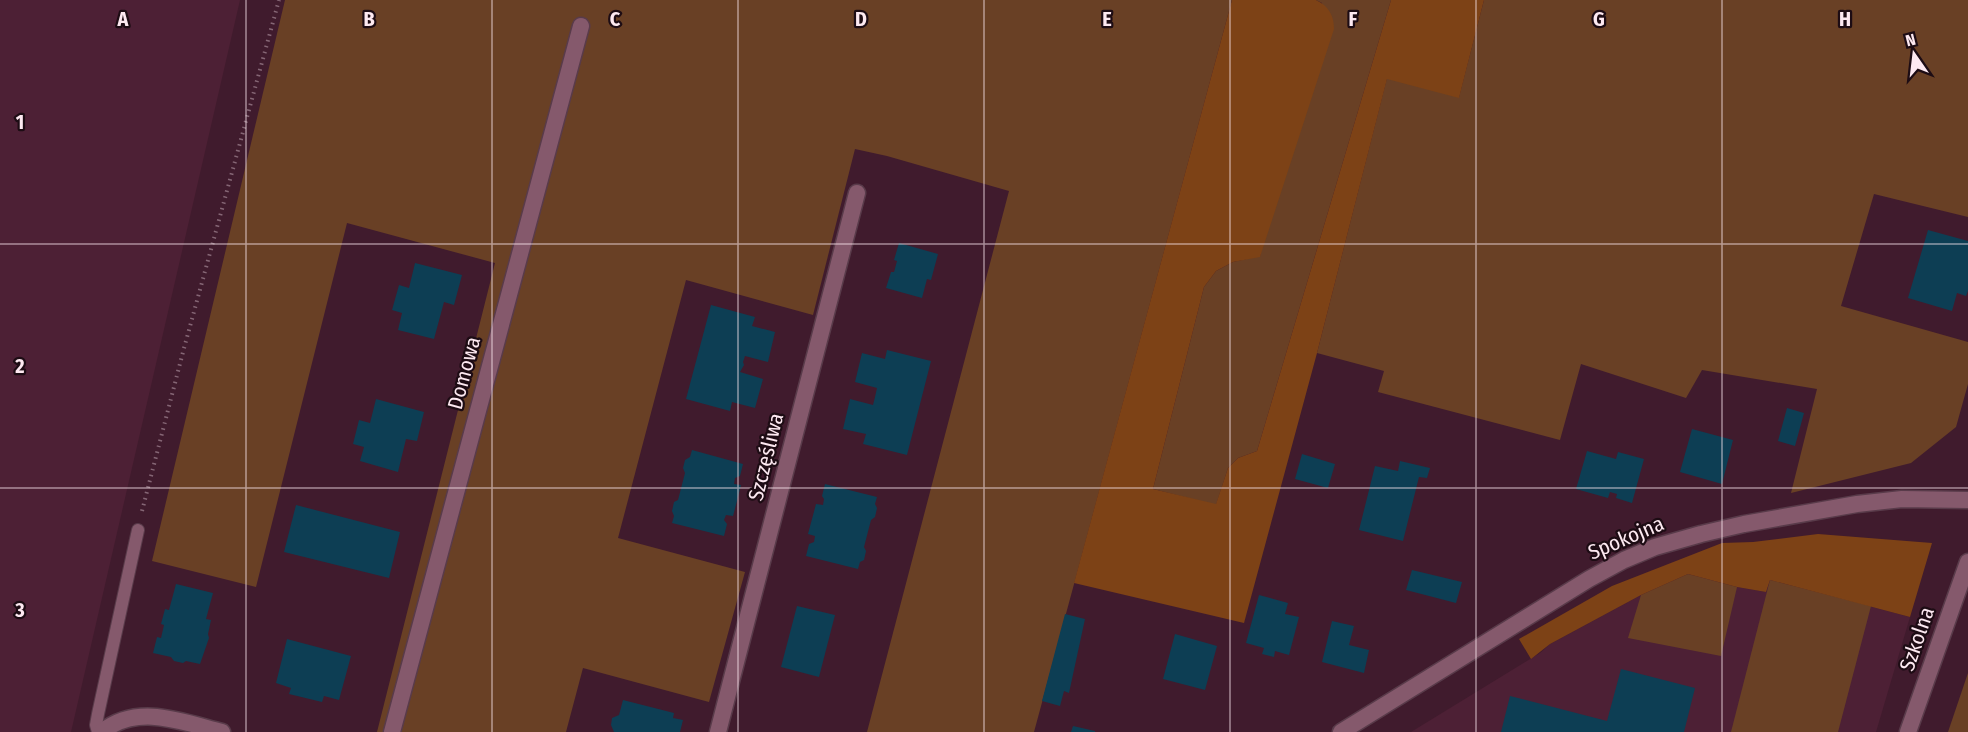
<svg xmlns="http://www.w3.org/2000/svg" width="1968" height="732" viewBox="0 0 1968 732" font-family="'Fira Sans Condensed',sans-serif">
<rect width="100%" height="100%" fill="#401b2d"/>
<g fill="#4d2035">
<polygon points="0,0 240,0 71,732 0,732"/>
<polygon points="1688,574 1737,587 1766,592 1770,580 1910,617 1876,732 1411,732 1540,653 1550,644 1641,595"/>
</g>
<g fill="#694025">
<polygon points="285,0 1232,0 1034,732 867,732 1009,191 887,156 855,149 813,315 686,280 618,538 745,572 709,702 583,668 566,732 377,732 495,263 347,223 256,587 152,561"/>
<polygon points="1316,0 1391,0 1257,451 1238,458 1228,468 1216,505 1153,489 1204,287 1216,271 1233,262 1260,256 1322,3"/>
<polygon points="1484,0 1968,0 1968,217 1874,194 1841,306 1968,342 1968,384 1956,427 1911,463 1791,493 1817,389 1702,370 1686,398 1581,364 1560,440 1378,392 1384,371 1317,353 1387,78 1459,97"/>
<polygon points="1688,574 1737,587 1721,656 1628,638 1641,595"/>
<polygon points="1770,580 1871,606 1838,732 1731,732"/>
<polygon points="1968,673 1968,732 1948,732"/>
</g>
<g fill="#7d4216">
<path d="M 1232,0 L 1316,0 C 1329,6 1334,16 1334,29 L 1260,257 L 1233,262 L 1216,271 L 1204,287 L 1153,489 L 1216,504 L 1228,468 L 1238,458 L 1257,451 L 1391,0 L 1484,0 L 1459,98 L 1387,79 L 1317,353 L 1244,623 L 1074,583 Z"/>
<polygon points="1818,534 1932,543 1910,617 1770,580 1766,592 1737,587 1688,574 1641,595 1550,644 1531,659 1519,639 1612,586 1722,543 1753,542"/>
</g>
<g fill="#0d3e54">
<polygon points="1928,230 1968,241 1968,291 1966,296 1957,293 1952,311 1908,298"/>
<polygon points="899,243 938,254 931,280 927,279 922,298 886,288 891,272 894,272 897,261 894,260"/>
<polygon points="415,263 462,275 454,305 444,302 434,339 398,330 402,313 392,310 399,285 409,288"/>
<polygon points="711,305 755,317 752,326 775,332 768,362 745,356 743,362 744,365 740,372 763,379 755,408 732,402 730,411 686,399"/>
<polygon points="887,350 931,361 907,455 863,444 866,434 843,429 850,399 873,405 875,397 877,388 855,382 862,353 885,359"/>
<polygon points="376,399 424,412 417,441 406,439 398,472 360,461 364,447 353,444 359,420 370,423"/>
<polygon points="1787,408 1804,413 1795,446 1778,441"/>
<polygon points="1692,429 1733,440 1722,484 1680,472"/>
<polygon points="692,450 743,464 740,476 735,478 734,484 741,485 737,501 733,516 726,515 724,520 727,524 724,536 672,523 674,516 672,511 674,502 678,500 685,473 683,468 685,460 690,457"/>
<polygon points="1587,451 1616,459 1618,452 1644,459 1632,503 1616,498 1617,494 1610,492 1608,498 1576,489"/>
<polygon points="1302,454 1335,464 1328,488 1295,479"/>
<polygon points="1400,461 1430,468 1427,478 1419,477 1403,541 1359,530 1375,466 1398,471"/>
<polygon points="825,484 877,497 875,504 877,508 875,517 871,520 864,547 866,551 864,560 860,562 858,569 806,556 809,544 814,542 815,536 808,534 816,504 823,505 824,499 822,496"/>
<polygon points="296,505 400,532 389,578 284,552"/>
<polygon points="1412,570 1462,582 1456,603 1406,590"/>
<polygon points="176,584 213,593 206,619 211,620 208,634 209,638 200,664 186,661 183,663 174,661 171,657 153,653 157,637 161,638 164,625 161,624 165,609 169,610"/>
<polygon points="1259,595 1288,603 1285,614 1299,617 1289,655 1275,651 1274,657 1262,654 1264,648 1246,643"/>
<polygon points="797,606 835,615 819,677 781,667"/>
<polygon points="1065,614 1085,619 1069,693 1064,691 1060,706 1042,701"/>
<polygon points="1332,621 1354,626 1349,645 1369,650 1364,673 1322,662"/>
<polygon points="1175,634 1217,646 1205,690 1163,679"/>
<polygon points="287,639 351,656 339,700 324,696 322,702 289,694 291,688 276,683"/>
<polygon points="1621,669 1695,688 1684,732 1501,732 1510,696 1607,721"/>
<polygon points="623,700 674,713 673,718 683,720 680,732 614,732 611,725 612,718 619,715"/>
<polygon points="1073,726 1095,731 1095,732 1071,732"/>
</g>
<g fill="none" stroke-linecap="round" stroke-linejoin="round">
<defs>
<polyline id="service" points="98,732 96,725 98,714 138,530"/>
<g id="minor">
<path d="M 102,732 C 137,703 183,722 222,732"/>
<polyline points="392,732 581,26"/>
<polyline points="718,732 857,193"/>
<polyline points="1341,732 1589,579 1624,560 1655,547 1701,534 1744,524 1857,504 1902,499 1968,500"/>
</g>
<polyline id="tertiary" points="1908,732 1968,562"/>
</defs>
<use href="#service" stroke="#593b4a" stroke-width="14"/>
<use href="#minor" stroke="#593b4a" stroke-width="19"/>
<use href="#tertiary" stroke="#593b4a" stroke-width="19"/>
<polyline stroke="#856675" stroke-width="4" stroke-dasharray="1.5 4.5" stroke-linecap="butt" points="142,511 183,352 279,0"/>
<use href="#service" stroke="#85596c" stroke-width="12"/>
<use href="#minor" stroke="#85596c" stroke-width="16"/>
<use href="#tertiary" stroke="#85596c" stroke-width="16"/>
</g>
<path fill="none" stroke="#fde9f1" stroke-width="1.5" stroke-opacity="0.55" d="M 246,0 L 246,732M 492,0 L 492,732M 738,0 L 738,732M 984,0 L 984,732M 1230,0 L 1230,732M 1476,0 L 1476,732M 1722,0 L 1722,732M 0,244 L 1968,244M 0,488 L 1968,488"/>
<g text-anchor="middle" dominant-baseline="central" stroke-width="4.5" stroke-linejoin="round" paint-order="stroke">
<g font-size="21" fill="#fde9f1" stroke="#1d0c14">
<text transform="translate(464 373) rotate(-75)">Domowa</text>
<text transform="translate(766 457) rotate(-76)">Szczęśliwa</text>
<text transform="translate(1626 538) rotate(-23)">Spokojna</text>
<text transform="translate(1917 639) rotate(-71)">Szkolna</text>
</g>
</g>
<g font-size="20" text-anchor="middle" font-weight="bold" fill="#fde9f1" stroke="#1d0c14" stroke-width="4.5" stroke-linejoin="round" paint-order="stroke">
<text x="123" y="26">A</text>
<text x="369" y="26">B</text>
<text x="615" y="26">C</text>
<text x="861" y="26">D</text>
<text x="1107" y="26">E</text>
<text x="1353" y="26">F</text>
<text x="1599" y="26">G</text>
<text x="1845" y="26">H</text>
<text x="20" y="129">1</text>
<text x="20" y="373">2</text>
<text x="20" y="617">3</text>
</g>
<g transform="translate(1914 54) rotate(346)" stroke="#1d0c14" stroke-width="4.5" paint-order="stroke">
<path d="M0-4.5L10 22L0 15L-10 22Z" fill="#fde9f1"/>
<text y="-9" font-size="16" font-weight="bold" text-anchor="middle" fill="#fde9f1">N</text>
</g>
</svg>
